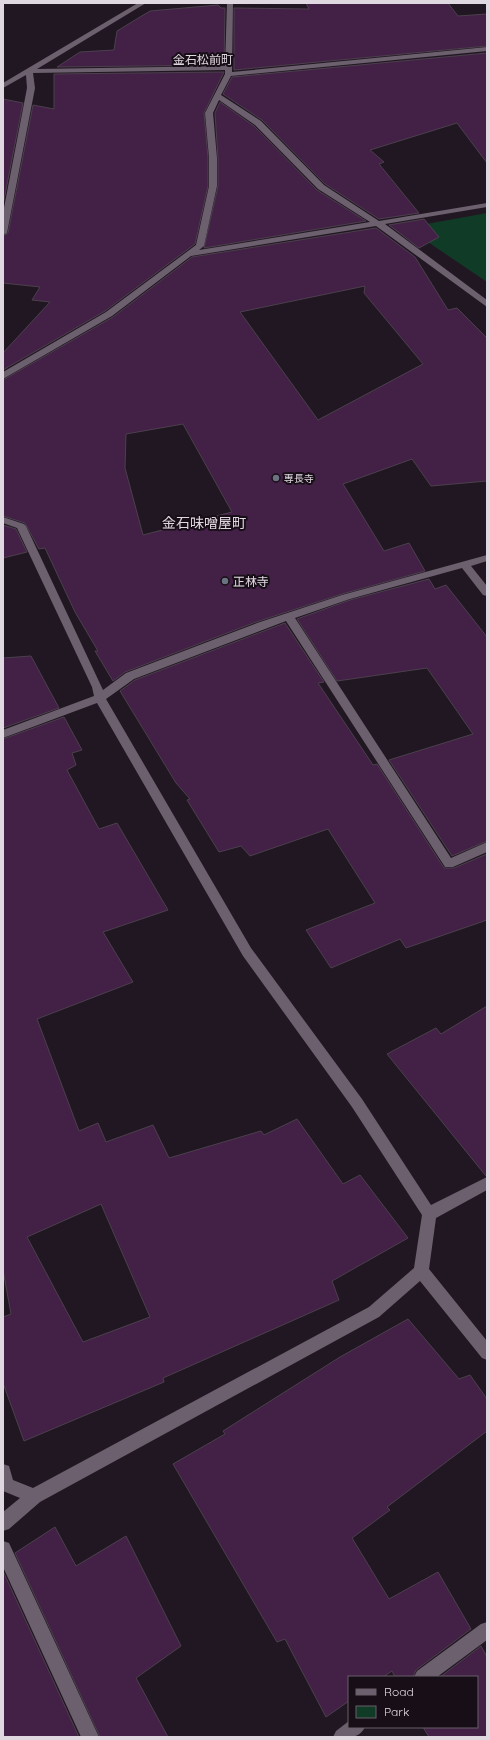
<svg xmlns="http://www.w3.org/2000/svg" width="490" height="1740" viewBox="0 0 490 1740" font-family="Quicksand,'Noto Sans JP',sans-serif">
<rect width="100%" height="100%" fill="#211722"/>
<polygon fill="#103c27" points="487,213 487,282 419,236 421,225"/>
<g fill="#432046" stroke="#4c404d" fill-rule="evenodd">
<polygon points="306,3 448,3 458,16 487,14 487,46 234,70 234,8 309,9"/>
<polygon points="218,5 221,8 225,8 224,65 57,67 80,52 114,50 117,31 150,11"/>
<polygon points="487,53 487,163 457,123 370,150 384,162 379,164 419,213 379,219 325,184 262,120 223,94 232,77"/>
<polygon points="224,72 204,113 208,158 208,186 195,244 105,311 3,370 3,353 50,302 32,300 40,287 3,283 3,236 8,233 33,105 54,109 54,74"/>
<polygon points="3,99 23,103 3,205"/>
<polygon points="220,102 254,126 317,190 366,221 204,248 218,186 218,158 215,113"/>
<polygon points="424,219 439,237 419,248 389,225"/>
<path d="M 376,228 L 415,257 L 448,310 L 457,308 L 487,338 L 487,481 L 431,486 L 412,459 L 343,484 L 384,551 L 409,543 L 425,571 L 342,594 L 256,622 L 125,672 L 113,681 L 95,651 L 98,651 L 75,612 L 45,548 L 39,549 L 25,523 L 3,516 L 3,380 L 113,317 L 192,257 ZM 365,286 L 364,293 L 423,364 L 318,420 L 240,312 ZM 183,424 L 232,512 L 143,535 L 125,468 L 126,434 Z"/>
<polygon points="3,525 16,529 27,552 3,558"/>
<polygon points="429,579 435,589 446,585 487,637 487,841 452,856 389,760 473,734 427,668 337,681 297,619 350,600"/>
<polygon points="285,623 324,682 318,683 373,765 377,764 444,868 454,868 487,854 487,920 406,948 400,939 331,968 306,930 375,903 328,829 250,856 241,846 219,852 187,800 190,799 176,783 120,691 135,680"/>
<polygon points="31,656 59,708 3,728 3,658"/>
<path d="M 64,717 L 82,750 L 72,753 L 76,765 L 67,770 L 99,829 L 117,823 L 168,910 L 103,932 L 133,982 L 37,1019 L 79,1131 L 98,1123 L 106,1142 L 153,1125 L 169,1158 L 261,1131 L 264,1135 L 297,1119 L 343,1184 L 360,1175 L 408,1238 L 332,1281 L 339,1300 L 163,1378 L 164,1382 L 24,1441 L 3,1383 L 3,1317 L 11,1314 L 3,1270 L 3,739 ZM 101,1204 L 150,1317 L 83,1342 L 27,1237 Z"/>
<polygon points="487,1006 487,1176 486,1176 387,1054 436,1028 441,1034"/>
<polygon points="408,1319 459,1379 470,1375 487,1399 487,1431 387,1507 390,1510 352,1538 389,1599 438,1572 471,1629 416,1670 413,1677 395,1677 392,1671 383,1677 349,1677 349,1701 326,1717 285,1639 277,1642 173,1464 225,1434 223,1431 340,1357"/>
<polygon points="55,1527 76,1566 126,1536 181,1646 136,1678 168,1737 100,1737 15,1553"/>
<polygon points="3,1571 79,1737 3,1737"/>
<polygon points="481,1646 487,1657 487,1737 429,1737 423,1727 477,1727 477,1677 440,1677"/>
</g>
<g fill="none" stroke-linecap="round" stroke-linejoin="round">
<g fill="#6d606e" fill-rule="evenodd">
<path d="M 138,3 L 146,3 L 37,69 L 225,66 L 227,3 L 233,3 L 232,72 L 487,47 L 487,51 L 231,76 L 221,95 L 261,121 L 324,185 L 379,221 L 487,203 L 487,207 L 385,224 L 487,300 L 487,307 L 376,226 L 191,256 L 112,316 L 3,379 L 3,372 L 106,312 L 196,245 L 209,186 L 209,158 L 205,113 L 225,74 L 225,70 L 33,73 L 35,88 L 7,233 L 3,235 L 3,213 L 27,88 L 26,75 L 3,88 L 3,83 ZM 219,100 L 255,125 L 318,189 L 370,222 L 199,250 L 204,246 L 217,186 L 217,158 L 213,113 Z"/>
<polygon points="3,517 24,524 26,526 103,690 126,673 257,623 342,595 487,555 487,561 471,566 487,586 487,596 483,595 462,568 350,599 295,618 451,858 487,842 487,852 453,867 445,867 286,621 134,679 106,699 251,948 362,1099 431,1205 487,1177 487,1190 436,1218 429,1269 487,1341 487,1360 482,1358 420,1281 379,1317 40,1502 9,1529 3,1531 3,1512 20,1498 3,1491 3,1464 9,1466 13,1480 33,1488 369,1307 414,1268 422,1215 352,1107 243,956 97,703 3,738 3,730 94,696 92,687 17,528 3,523"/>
<polygon points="3,1541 9,1543 99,1737 81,1737 3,1567"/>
<polygon points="487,1622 487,1640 437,1677 414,1677 417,1671 481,1624"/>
<path d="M 349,1721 L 349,1727 L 365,1727 C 359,1740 346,1737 333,1737 L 336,1731 Z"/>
</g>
</g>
<g fill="#6b7280" stroke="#180e18" stroke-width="1.5">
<circle cx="276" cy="478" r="4"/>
<circle cx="225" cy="581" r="4"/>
</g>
<g text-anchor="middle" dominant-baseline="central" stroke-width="4" stroke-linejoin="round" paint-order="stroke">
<g font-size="10" fill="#e0d8e0" stroke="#180e18" text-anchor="start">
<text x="284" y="478">専長寺</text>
</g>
<g font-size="12" fill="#e0d8e0" stroke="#180e18">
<text x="203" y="59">金石松前町</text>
</g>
<g font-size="12" fill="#e0d8e0" stroke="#180e18" text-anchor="start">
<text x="233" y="581">正林寺</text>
</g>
<g font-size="14" fill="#e0d8e0" stroke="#180e18">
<text x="204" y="523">金石味噌屋町</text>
</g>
</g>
<rect width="490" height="1740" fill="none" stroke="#e0d8e0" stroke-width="8"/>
<rect x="348" y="1676" width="130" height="52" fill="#180e18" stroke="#685f68"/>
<rect x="356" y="1689" width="20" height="6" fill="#6d606e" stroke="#685f68"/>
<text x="384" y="1696" font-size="12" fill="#e0d8e0">Road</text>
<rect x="356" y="1706" width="20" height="12" fill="#103c27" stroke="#685f68"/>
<text x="384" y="1716" font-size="12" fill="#e0d8e0">Park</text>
</svg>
